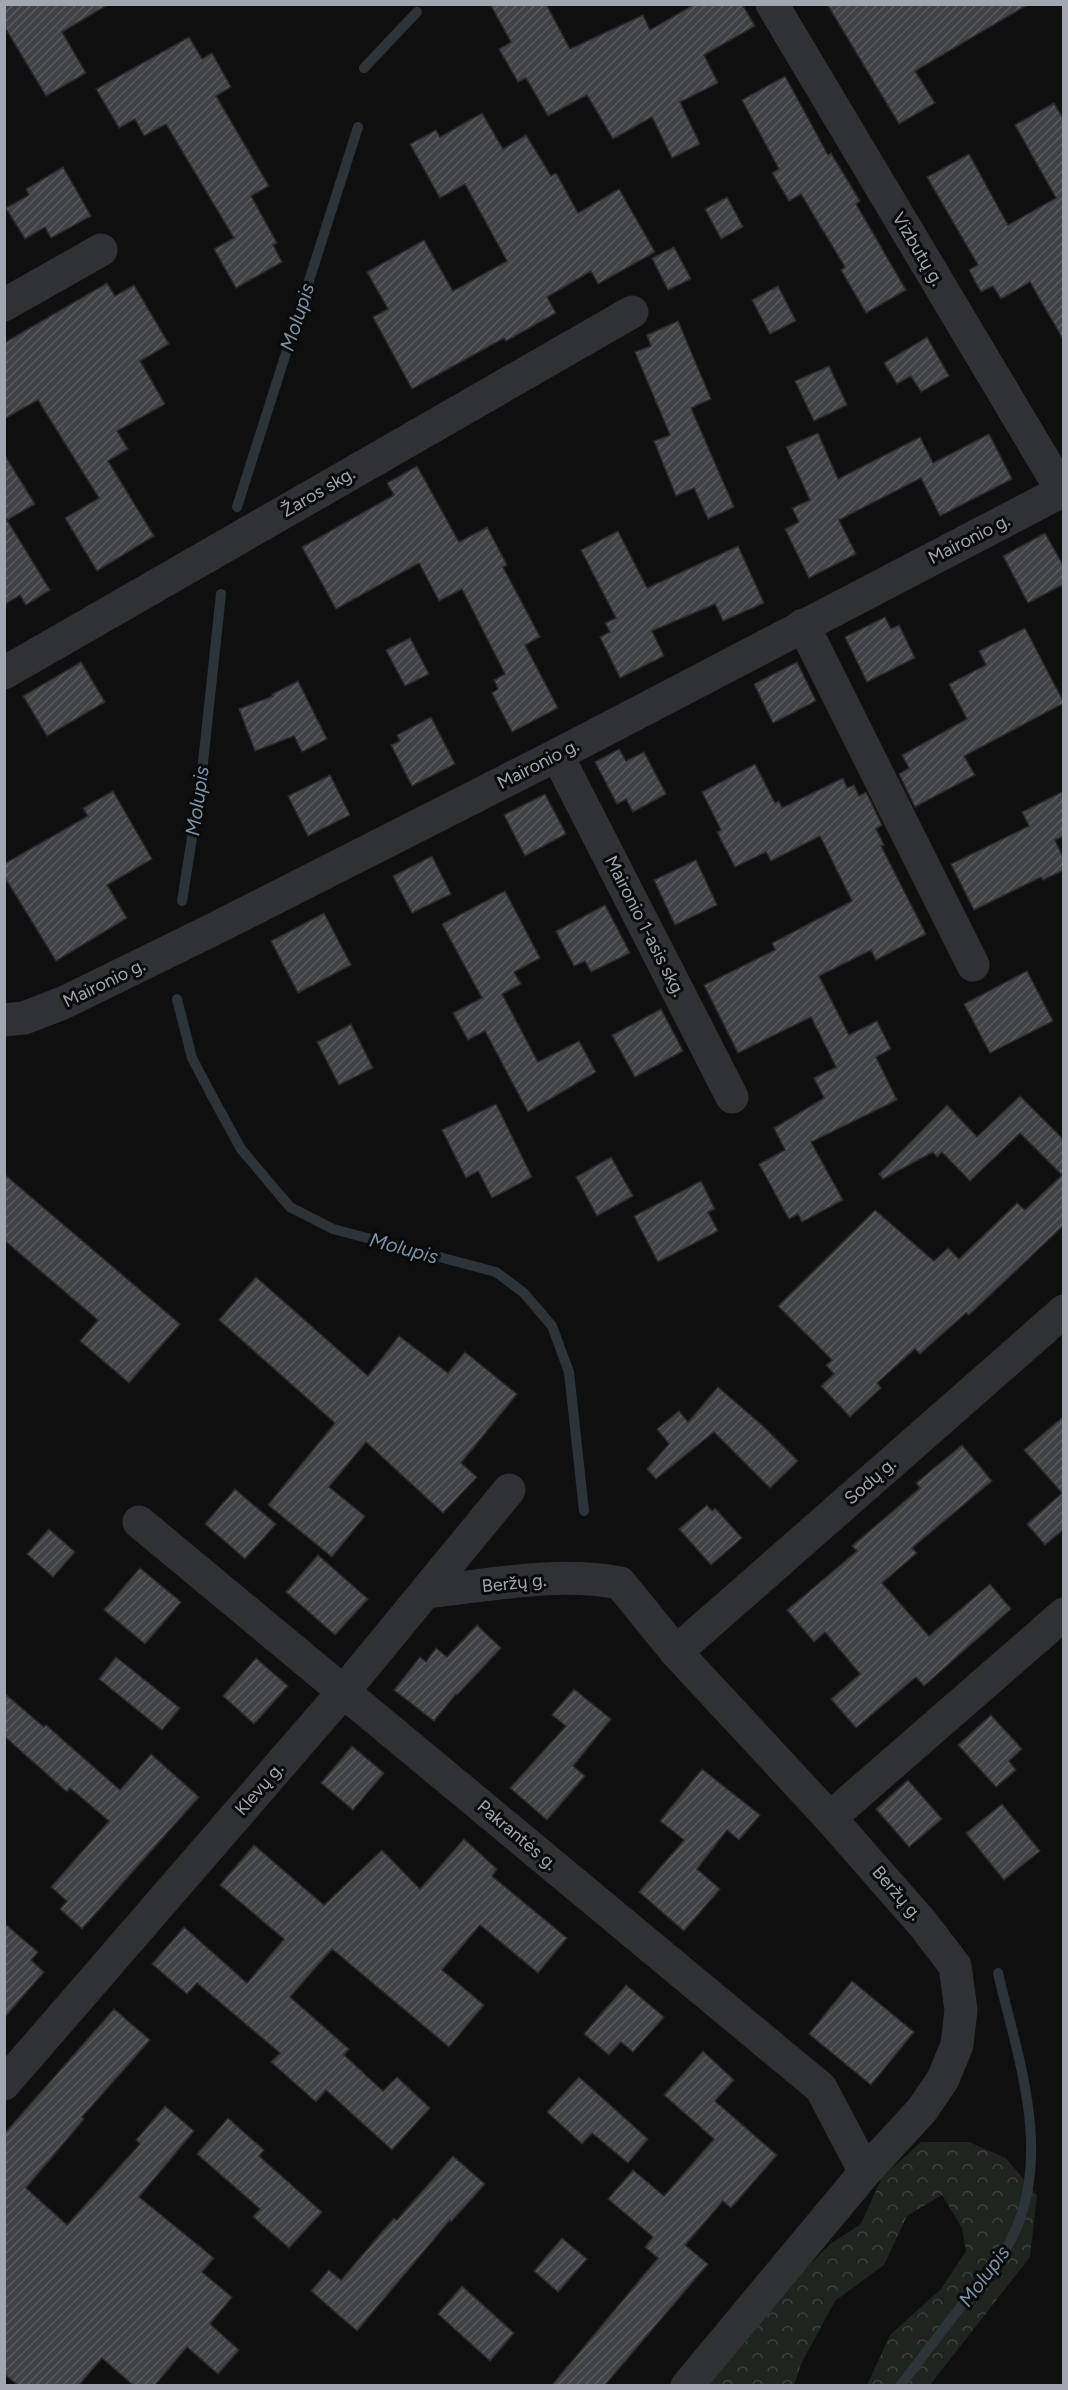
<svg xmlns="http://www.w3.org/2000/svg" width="1068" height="2390" viewBox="0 0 1068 2390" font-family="Figtree,sans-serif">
<defs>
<pattern id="forest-crowns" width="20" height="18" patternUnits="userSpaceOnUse" patternTransform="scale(1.5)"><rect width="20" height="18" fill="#1e241e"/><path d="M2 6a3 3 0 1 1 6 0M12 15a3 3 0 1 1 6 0" fill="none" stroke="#3c413c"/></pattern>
<pattern id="building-hatch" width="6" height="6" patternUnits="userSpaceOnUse" patternTransform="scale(1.5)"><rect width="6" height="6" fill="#404246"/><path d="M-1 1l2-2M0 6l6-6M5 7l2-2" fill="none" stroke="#585a5e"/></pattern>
</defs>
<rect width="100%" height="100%" fill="#0f0f10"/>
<polygon fill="url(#forest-crowns)" points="921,2142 969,2142 1006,2158 1037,2195 1030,2257 930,2385 867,2385 890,2335 941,2289 966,2251 962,2228 942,2195 907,2216 884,2265 835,2301 802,2362 794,2385 705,2386 762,2313 830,2244 861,2224 882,2177"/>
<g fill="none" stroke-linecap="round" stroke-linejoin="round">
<g stroke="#2c3339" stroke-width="10">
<polyline points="364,68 417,12"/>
<polyline points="237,507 358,127"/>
<polyline points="182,901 201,781 221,594"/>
<polyline points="177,999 192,1058 212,1096 241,1149 290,1207 333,1229 496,1272 524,1293 552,1326 569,1372 584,1511"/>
<path d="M 900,2386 C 926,2352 952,2318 978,2284 C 988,2270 1003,2256 1011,2240 C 1054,2156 1018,2059 998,1973"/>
</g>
</g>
<g fill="url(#building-hatch)" stroke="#29292c" stroke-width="1.5">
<polygon points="4,4 109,4 62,32 86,73 46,96 4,26"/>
<polygon points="490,4 546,4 570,49 643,15 650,30 695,4 742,4 755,26 704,55 718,83 680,102 700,144 672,158 652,117 613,139 587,95 548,116 526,78 518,82 499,49 511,42"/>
<polygon points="827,4 1029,4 915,71 935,103 899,124"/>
<polygon points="189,37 202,59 212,53 231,87 216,96 269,186 251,196 277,243 273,245 282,262 236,288 214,249 234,238 166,124 144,136 135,119 119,128 96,89"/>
<polygon points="785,76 828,155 831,153 860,201 856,204 906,290 866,313 841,270 845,267 801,194 789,201 772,173 779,169 742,100"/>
<polygon points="1054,103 1064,120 1064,341 1030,282 1001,299 993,286 981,292 969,270 978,265 927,177 969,154 1008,225 1056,198 1015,125"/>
<polygon points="482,113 503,149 526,135 551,176 556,173 578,213 619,189 655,252 598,284 591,271 547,297 556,313 506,341 504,338 412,389 373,317 388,309 367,272 424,240 453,291 507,261 465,184 440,198 410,144 436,130 440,137"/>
<polygon points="63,167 91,216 51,238 45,227 25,239 6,208 29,195 26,189"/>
<polygon points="727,197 743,227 721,239 705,209"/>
<polygon points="674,247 691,279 668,290 652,258"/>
<polygon points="107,283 115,296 134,285 169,344 140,361 165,404 117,431 128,449 108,461 154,536 97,571 65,518 99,498 38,400 4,419 4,343"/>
<polygon points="778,286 796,321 770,334 752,300"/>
<polygon points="678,321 711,399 691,408 734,507 708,519 694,488 676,496 654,441 670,435 635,352 651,346 647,335"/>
<polygon points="927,337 949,376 921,392 911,376 897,384 884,363"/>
<polygon points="829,366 847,405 814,421 795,381"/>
<polygon points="818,433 838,479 920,437 933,463 989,434 1012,479 940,516 921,478 839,520 856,554 809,578 785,529 799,522 792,508 810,500 786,447"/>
<polygon points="4,454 35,504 7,520 50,590 26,605 20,595 4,605"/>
<polygon points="417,466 459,542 487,527 507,565 503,567 540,637 525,645 558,708 512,732 492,693 498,689 494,680 505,674 462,589 439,601 419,563 336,609 302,547 394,495 387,483"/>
<polygon points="618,531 647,588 738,546 764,603 723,621 715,604 652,631 664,656 620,678 600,637 610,632 605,623 616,618 581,550"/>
<polygon points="1045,533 1064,567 1064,584 1028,603 1003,556"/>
<polygon points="885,617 891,629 899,625 915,658 867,682 845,637"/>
<polygon points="1025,628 1064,703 964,756 975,775 915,807 899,774 909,768 902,755 967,719 949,684 986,665 979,651"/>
<polygon points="410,638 429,674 405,686 386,650"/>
<polygon points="81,662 105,702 47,736 23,696"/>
<polygon points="797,662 816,701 773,723 754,684"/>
<polygon points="298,681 327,739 302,752 294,736 255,751 239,709 273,696 272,694"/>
<polygon points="431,717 455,764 412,786 391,745 400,741 397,735"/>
<polygon points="619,749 626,761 644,752 666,794 633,812 626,799 617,804 595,762"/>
<polygon points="755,764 775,803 779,801 782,808 843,778 847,788 854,785 859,796 866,792 882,825 876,829 884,845 881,846 926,934 876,960 871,950 819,976 849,1035 877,1021 891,1049 876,1057 897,1100 811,1142 843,1200 802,1222 798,1214 789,1219 759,1164 785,1150 774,1128 824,1098 814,1078 836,1067 811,1017 738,1053 704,985 775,950 772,943 852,901 820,836 771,861 766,852 735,867 717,832 721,830 702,792"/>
<polygon points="330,775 350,815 308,836 288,796"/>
<polygon points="113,791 152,859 107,885 127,918 56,961 4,876 4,864 88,816 83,808"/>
<polygon points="1064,791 1064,836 1055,840 1064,860 1064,870 1043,880 1041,877 974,910 951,864 1029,826 1022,812"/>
<polygon points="545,794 566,834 525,856 504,815"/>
<polygon points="432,856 451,894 412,913 393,876"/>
<polygon points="696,860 717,905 675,925 654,880"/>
<polygon points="505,891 540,958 514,972 521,984 502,994 538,1062 579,1041 596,1072 528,1112 485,1031 468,1040 453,1013 482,998 442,924"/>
<polygon points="605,905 630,953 591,972 585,961 574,966 556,931"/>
<polygon points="324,913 351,965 298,993 271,941"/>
<polygon points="1027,971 1053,1021 990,1053 964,1004"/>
<polygon points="661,1009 683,1051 635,1077 612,1035"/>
<polygon points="351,1024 373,1068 339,1085 317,1042"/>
<polygon points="1020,1096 1064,1140 1064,1225 969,1315 966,1313 920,1354 915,1349 877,1383 881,1388 850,1417 821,1386 834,1374 826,1365 832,1360 778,1306 875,1210 934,1261 948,1248 959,1259 1017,1203 1025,1210 1062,1175 1020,1133 970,1181 942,1152 937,1157 933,1152 883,1179 879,1174 947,1105 977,1137"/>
<polygon points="496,1104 532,1177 492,1198 478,1171 466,1178 442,1130"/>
<polygon points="611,1157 633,1196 597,1216 576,1177"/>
<polygon points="4,1174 180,1324 129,1383 80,1341 98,1320 4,1240"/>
<polygon points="701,1181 715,1209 708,1212 718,1231 658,1262 634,1216"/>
<polygon points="256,1277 368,1376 399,1336 448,1373 465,1352 517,1394 461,1463 477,1477 443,1513 366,1442 329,1487 365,1516 332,1557 268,1505 335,1423 219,1320"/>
<polygon points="718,1387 763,1426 798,1461 770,1488 714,1432 656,1479 647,1469 669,1444 657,1429 679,1411 688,1422"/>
<polygon points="1064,1416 1064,1529 1045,1545 1027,1524 1062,1493 1024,1450"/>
<polygon points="962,1445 992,1481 912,1548 917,1553 882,1583 929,1636 990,1584 1011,1609 924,1686 916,1677 856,1728 831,1699 860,1674 825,1632 814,1642 787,1610 857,1551 852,1546 920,1488 916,1483"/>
<polygon points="235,1489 276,1524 245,1559 205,1524"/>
<polygon points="707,1505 712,1511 715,1508 742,1538 711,1565 679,1529"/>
<polygon points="49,1529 75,1552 53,1577 27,1554"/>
<polygon points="318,1555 368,1599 335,1635 286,1592"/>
<polygon points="140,1568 181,1602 145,1644 104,1610"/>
<polygon points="477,1625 501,1648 457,1695 456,1694 434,1721 394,1690 420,1657 426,1662 436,1648 447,1657"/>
<polygon points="116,1657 180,1708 162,1730 99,1679"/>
<polygon points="256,1658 288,1686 254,1724 223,1696"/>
<polygon points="574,1689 611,1719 573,1766 585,1776 547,1820 510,1788 566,1726 552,1715"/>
<polygon points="4,1693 44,1727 46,1725 120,1790 151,1754 199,1797 82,1929 60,1909 67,1901 51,1887 109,1821 70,1788 67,1792 4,1736"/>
<polygon points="991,1715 1022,1749 1009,1761 1016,1770 996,1787 958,1745"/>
<polygon points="352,1746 384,1773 353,1810 321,1783"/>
<polygon points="702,1769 760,1815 739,1840 727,1830 697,1869 720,1889 684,1931 639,1892 684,1840 660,1821"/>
<polygon points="908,1780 942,1819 909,1847 876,1809"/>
<polygon points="1002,1804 1040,1851 1004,1880 966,1833"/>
<polygon points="464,1839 497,1869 492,1876 567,1938 538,1973 480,1925 442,1970 484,2005 449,2047 332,1949 290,1997 349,2049 344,2055 383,2091 397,2077 430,2108 392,2150 326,2090 316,2102 271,2062 280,2053 197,1983 187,1994 152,1964 184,1927 247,1983 284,1939 220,1885 254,1845 324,1905 382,1850 420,1889"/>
<polygon points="4,1923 38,1952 31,1960 44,1972 4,2018"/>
<polygon points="852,1981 914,2032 871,2085 809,2034"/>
<polygon points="626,1985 664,2017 633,2052 621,2042 609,2055 584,2034"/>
<polygon points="114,2009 150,2040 82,2117 84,2119 26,2188 67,2225 140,2144 136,2140 165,2106 194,2131 139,2197 214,2258 202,2272 232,2297 210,2324 239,2350 218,2374 187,2347 155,2385 133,2385 102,2358 79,2385 18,2385 4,2374 4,2134"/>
<polygon points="703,2051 734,2080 715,2101 777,2155 731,2208 723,2201 685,2245 708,2264 605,2385 552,2385 658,2258 645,2247 653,2237 608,2199 633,2170 664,2196 714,2139 664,2095"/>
<polygon points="579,2077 648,2139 628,2163 592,2133 582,2144 547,2112"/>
<polygon points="228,2118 264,2150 259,2156 322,2212 289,2248 253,2217 260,2209 197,2154"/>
<polygon points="453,2156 485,2184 451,2222 450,2220 357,2331 311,2291 329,2270 341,2280 394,2218 397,2220"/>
<polygon points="562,2238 587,2259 558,2292 534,2271"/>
<polygon points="462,2286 514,2333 490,2361 438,2314"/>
</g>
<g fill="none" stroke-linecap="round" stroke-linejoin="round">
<g stroke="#303135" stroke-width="33">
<polyline points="772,4 1064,494"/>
<polyline points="4,305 101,250"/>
<polyline points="803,625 973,965"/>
<polyline points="4,673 632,312"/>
<polyline points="557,755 732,1097"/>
<polyline points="4,1020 24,1018 63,1003 212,930 557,755 1064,490"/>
<polyline points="139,1522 821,2088 865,2172"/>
<path d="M 427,1592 C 491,1585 557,1571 620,1583 L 676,1652 L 830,1818 L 923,1924 L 955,1966 L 961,2010 L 957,2045 L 943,2079 L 922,2110 L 865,2172 L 687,2386"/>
<polyline points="676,1652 1064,1311"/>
<polyline points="830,1818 1064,1614"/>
<polyline points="4,2084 344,1691 509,1490"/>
</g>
</g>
<g text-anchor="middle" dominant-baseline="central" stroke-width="6" stroke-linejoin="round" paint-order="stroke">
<g font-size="18" fill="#a1a6b0" stroke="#0a0a0b">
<text transform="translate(918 249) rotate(59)">Vizbutų g.</text>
<text transform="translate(318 492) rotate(-30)">Žaros skg.</text>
<text transform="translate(969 539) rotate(-27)">Maironio g.</text>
<text transform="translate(538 764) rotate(-27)">Maironio g.</text>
<text transform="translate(645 926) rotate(63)">Maironio 1-asis skg.</text>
<text transform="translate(104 983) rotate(-26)">Maironio g.</text>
<text transform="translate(870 1481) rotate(-41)">Sodų g.</text>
<text transform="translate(514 1583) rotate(-6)">Beržų g.</text>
<text transform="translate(259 1789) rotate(-49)">Klevų g.</text>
<text transform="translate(517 1835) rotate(40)">Pakrantės g.</text>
<text transform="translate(897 1893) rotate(49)">Beržų g.</text>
</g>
<g font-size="20" font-style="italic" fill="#7a94a9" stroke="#0a0a0b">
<text transform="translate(297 317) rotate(-72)">Molupis</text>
<text transform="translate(197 801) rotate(-82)">Molupis</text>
<text transform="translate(404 1248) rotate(15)">Molupis</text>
<text transform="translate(984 2276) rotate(-53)">Molupis</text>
</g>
</g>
<rect width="1068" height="2390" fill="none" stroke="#a1a6b0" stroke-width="12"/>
</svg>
